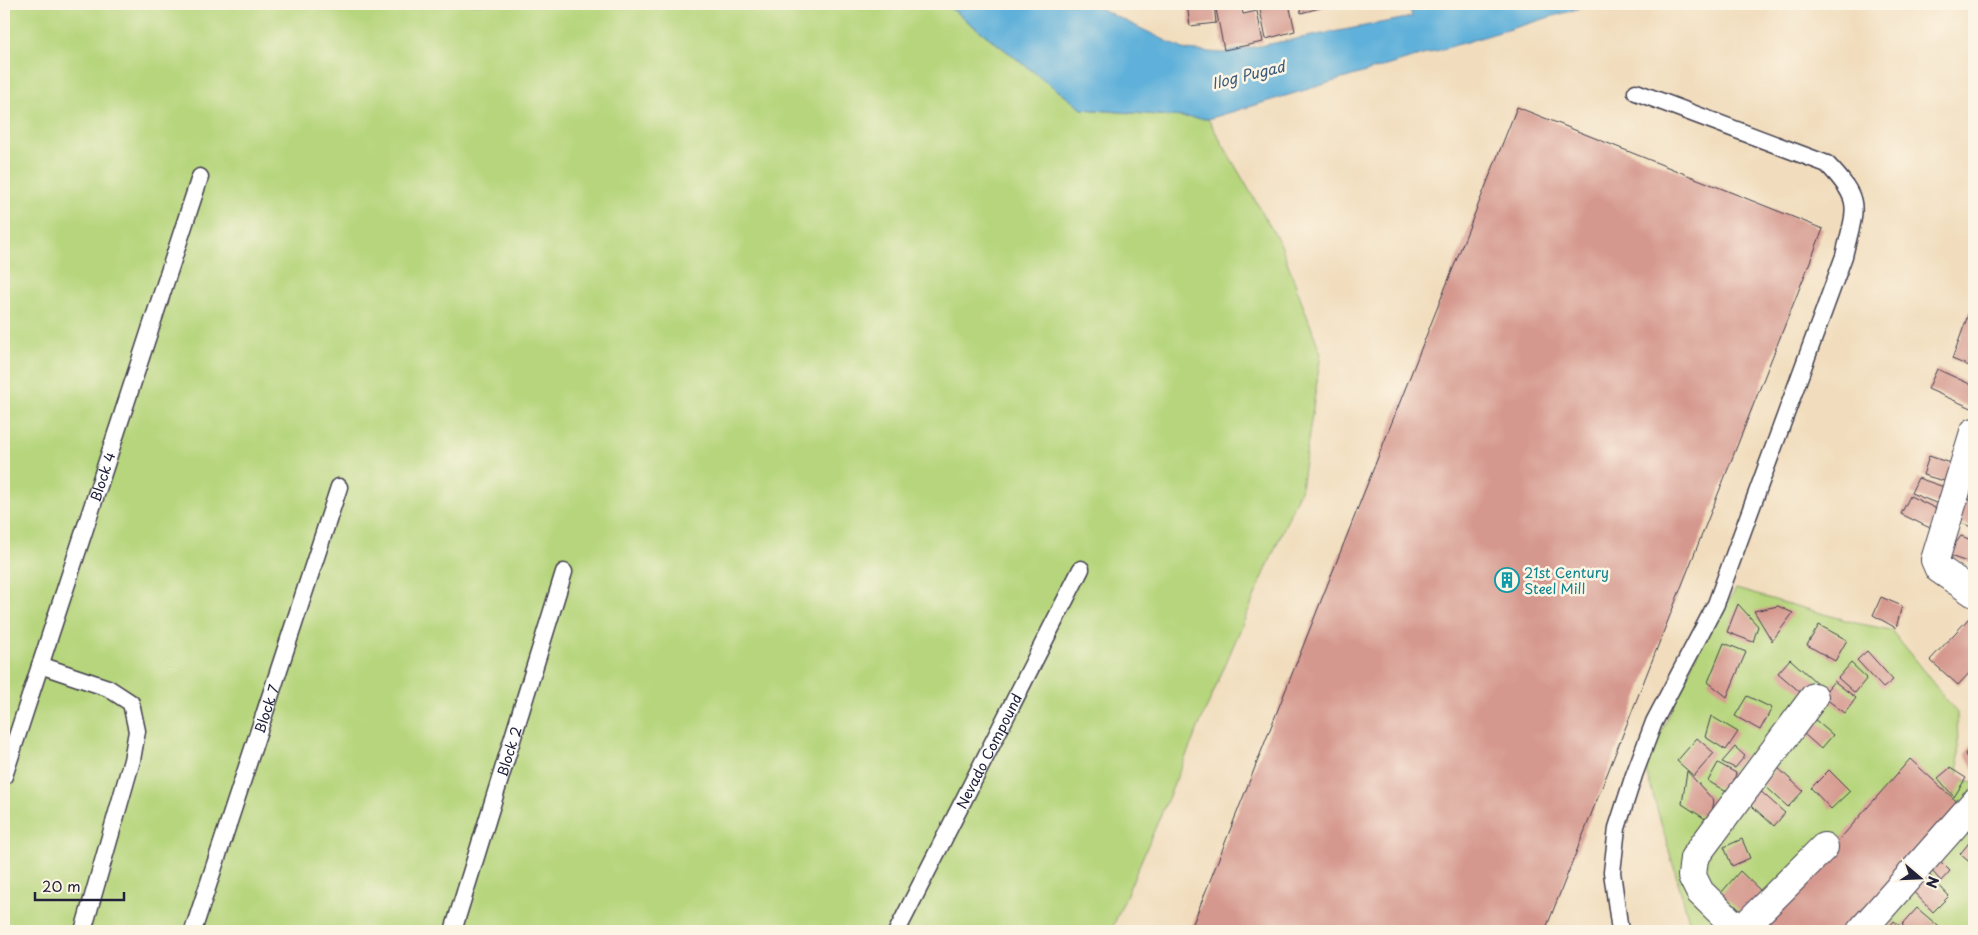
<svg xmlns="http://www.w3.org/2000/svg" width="1978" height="935" viewBox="0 0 1978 935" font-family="'Playpen Sans',sans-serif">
<rect width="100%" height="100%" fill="#fcf5e5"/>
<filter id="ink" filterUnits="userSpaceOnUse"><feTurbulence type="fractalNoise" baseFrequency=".02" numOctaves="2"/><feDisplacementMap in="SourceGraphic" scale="10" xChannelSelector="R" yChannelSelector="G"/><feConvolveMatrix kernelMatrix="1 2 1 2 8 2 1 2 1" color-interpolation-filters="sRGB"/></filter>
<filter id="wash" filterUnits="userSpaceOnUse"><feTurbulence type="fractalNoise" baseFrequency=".0096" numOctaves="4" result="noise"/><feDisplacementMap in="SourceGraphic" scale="20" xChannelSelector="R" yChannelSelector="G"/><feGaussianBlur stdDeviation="1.12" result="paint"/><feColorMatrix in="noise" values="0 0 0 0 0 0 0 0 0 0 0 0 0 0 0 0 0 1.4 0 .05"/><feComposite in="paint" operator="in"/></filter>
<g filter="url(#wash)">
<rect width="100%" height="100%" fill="#f1ddbd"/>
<g fill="#b6d57b" stroke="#6c7c5b">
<polygon points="4,4 945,4 1082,109 1208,119 1281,245 1321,354 1301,488 1111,931 4,931"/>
<polygon points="1736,589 1856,623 1891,630 1957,713 1959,779 1974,782 1974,931 1692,931 1645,767 1704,638"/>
</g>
<polygon fill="#5fb0da" stroke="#40698a" points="945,4 1091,4 1185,50 1222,53 1412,17 1409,4 1594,4 1208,119 1082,109"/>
<g id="blocks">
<g fill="#d5988e">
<polygon points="1187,4 1214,4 1216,23 1190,26"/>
<polygon points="1215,4 1241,4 1243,14 1257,11 1263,42 1224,50"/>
<polygon points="1244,4 1289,4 1295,31 1266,39 1259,5 1245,8"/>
<polygon points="1299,4 1326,4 1327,6 1301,13"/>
<polygon points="1517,107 1823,229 1545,931 1190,931"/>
<polygon points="1971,307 1974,308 1974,368 1952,359"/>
<polygon points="1937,369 1974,386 1974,409 1928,389"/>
<polygon points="1929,456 1956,465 1951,483 1923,475"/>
<polygon points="1918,478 1947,488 1941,505 1911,493"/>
<polygon points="1968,487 1974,489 1974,528 1956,521"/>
<polygon points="1910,496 1939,510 1930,528 1901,514"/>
<polygon points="1961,536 1974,541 1973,564 1947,555"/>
<polygon points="1881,597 1902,606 1896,628 1873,615"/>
<polygon points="1738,604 1758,626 1753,642 1727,632"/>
<polygon points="1778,606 1793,613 1772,641 1754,611"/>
<polygon points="1970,617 1974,621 1974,668 1958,685 1930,660"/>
<polygon points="1819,625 1847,640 1835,661 1807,645"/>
<polygon points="1724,643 1746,652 1727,697 1708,682"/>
<polygon points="1867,651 1893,680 1883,688 1857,660"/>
<polygon points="1790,659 1818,684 1800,692 1778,673"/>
<polygon points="1851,663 1867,678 1855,693 1838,678"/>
<polygon points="1834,681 1856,698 1845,713 1822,696"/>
<polygon points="1747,696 1772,708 1760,730 1735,716"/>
<polygon points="1806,712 1833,735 1821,749 1794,725"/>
<polygon points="1711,716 1738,732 1726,750 1705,737"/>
<polygon points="1697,738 1714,753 1694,776 1677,761"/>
<polygon points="1974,742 1974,771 1965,754"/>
<polygon points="1735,747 1745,756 1735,768 1722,762"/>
<polygon points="1910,759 1964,808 1855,931 1762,931 1761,929"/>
<polygon points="1718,763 1736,773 1730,794 1708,781"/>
<polygon points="1777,767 1803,791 1788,807 1763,784"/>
<polygon points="1950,768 1966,778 1954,797 1938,778"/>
<polygon points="1829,770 1850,791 1831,809 1811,788"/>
<polygon points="1687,771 1714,801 1710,822 1682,804"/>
<polygon points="1758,789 1785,813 1774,826 1743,798"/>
<polygon points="1742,839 1750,858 1732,866 1724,847"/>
<polygon points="1972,839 1974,841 1974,866 1960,854"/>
<polygon points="1940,861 1950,871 1941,881 1931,870"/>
<polygon points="1923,868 1949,896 1933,912 1906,884"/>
<polygon points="1740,871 1763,893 1744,914 1721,893"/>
<polygon points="1917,908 1944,931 1910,931 1902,925"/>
<polygon points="1894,921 1906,931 1886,931"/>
</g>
</g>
</g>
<g filter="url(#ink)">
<use href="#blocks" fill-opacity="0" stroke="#413e4e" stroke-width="1"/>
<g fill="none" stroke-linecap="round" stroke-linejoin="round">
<defs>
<g id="service">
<polyline points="40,665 108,688 131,703 137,731 132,760 83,931"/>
<path id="s1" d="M 4,776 L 200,177"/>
<path id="s2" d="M 193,931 L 339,487"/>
<path id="s3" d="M 453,931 L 564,572"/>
<path id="s4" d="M 897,931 L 1081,569"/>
<path d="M 1620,931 L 1612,872 L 1617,828 L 1634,775 L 1654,722 L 1716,604 L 1844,256 C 1855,208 1864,202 1827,164 L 1636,92"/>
</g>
<g id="minor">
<polyline points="1974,432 1935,560 1939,569 1974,593"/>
<polyline points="1740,931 1700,892 1692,876 1694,858 1814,697"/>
<polyline points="1740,931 1824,847"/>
<polyline points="1861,931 1974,803"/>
</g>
</defs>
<use href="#service" stroke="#413e4e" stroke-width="19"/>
<use href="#minor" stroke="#413e4e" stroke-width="30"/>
<use href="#service" stroke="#fff" stroke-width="16"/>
<use href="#minor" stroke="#fff" stroke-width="28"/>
</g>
</g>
<defs>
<symbol id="building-ring" viewBox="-11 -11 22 22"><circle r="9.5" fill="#fcf5e5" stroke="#0f9aa8" stroke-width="1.5"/><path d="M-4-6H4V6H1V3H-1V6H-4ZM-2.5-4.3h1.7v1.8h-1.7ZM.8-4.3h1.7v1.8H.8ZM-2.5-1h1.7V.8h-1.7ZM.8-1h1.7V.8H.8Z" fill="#0f9aa8"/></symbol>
</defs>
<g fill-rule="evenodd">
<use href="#building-ring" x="1493" y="566" width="28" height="28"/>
</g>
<g text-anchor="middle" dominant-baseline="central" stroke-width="5" stroke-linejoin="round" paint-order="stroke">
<g font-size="14" fill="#22223b" stroke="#fcf5e5">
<text stroke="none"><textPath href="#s1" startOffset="315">Block 4</textPath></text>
<text stroke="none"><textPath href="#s2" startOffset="234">Block 7</textPath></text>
<text stroke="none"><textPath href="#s4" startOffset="202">Nevado Compound</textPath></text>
<text stroke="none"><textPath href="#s3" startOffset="188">Block 2</textPath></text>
</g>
<g font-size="14" fill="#0d838f" stroke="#fcf5e5" text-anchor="start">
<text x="1524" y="572">21st Century<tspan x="1524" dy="16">Steel Mill</tspan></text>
</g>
<g font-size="15" font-style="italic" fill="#3a5b7b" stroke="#fcf5e5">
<text transform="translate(1248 74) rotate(-14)">Ilog Pugad</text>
</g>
</g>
<rect width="1978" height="935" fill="none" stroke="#fcf5e5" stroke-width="20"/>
<g transform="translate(1920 878) rotate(109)" stroke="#fcf5e5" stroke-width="4" paint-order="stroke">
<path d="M0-4L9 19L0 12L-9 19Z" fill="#22223b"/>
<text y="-8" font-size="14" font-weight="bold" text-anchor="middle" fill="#22223b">N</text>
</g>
<path d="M35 892v8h89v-8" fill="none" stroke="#22223b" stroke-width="2.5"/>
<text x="42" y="892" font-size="15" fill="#22223b" stroke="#fcf5e5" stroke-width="4" paint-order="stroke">20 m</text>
</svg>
